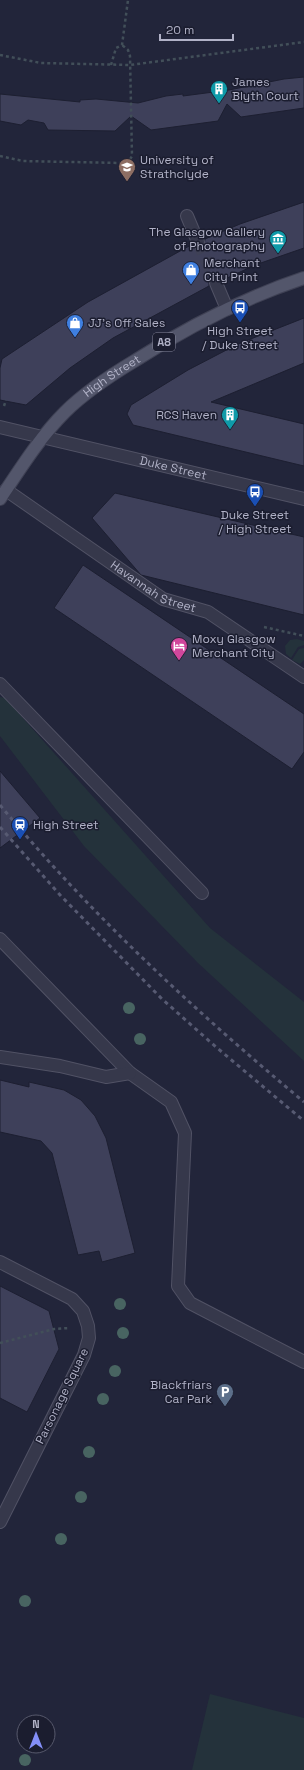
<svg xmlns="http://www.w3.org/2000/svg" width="304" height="1770" viewBox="0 0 304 1770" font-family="'Space Grotesk',sans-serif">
<rect width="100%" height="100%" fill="#22253a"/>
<g fill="#24323b">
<polygon points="297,639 304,641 304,645 298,647 291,658 286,654 285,646 290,640"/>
<polygon points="304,648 304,660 300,664 292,660 299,649"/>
<polygon points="0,697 5,698 210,928 304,1002 304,1061 198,963 84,846 0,736"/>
<polygon points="210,1694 304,1718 304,1770 192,1770"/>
</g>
<g fill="#3e405a" stroke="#1d1f31">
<polygon points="304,77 304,108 241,117 227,104 218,121 151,130 131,116 115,131 48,130 44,123 28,120 21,125 0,121 0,94 80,102 80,100 96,99 138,103 166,96 183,94 183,96 229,90 284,79"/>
<polygon points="304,202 304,248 255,265 223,280 217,276 213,276 209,282 209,286 113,338 70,368 26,405 0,400 0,368 2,359 88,302 191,245 194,248 201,249 204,246 205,239 240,224"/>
<polygon points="304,318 304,363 211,402 304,424 304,466 133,425 127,414 131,405 188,370 238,344"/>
<polygon points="115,493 304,537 304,615 141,575 92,518"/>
<polygon points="83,565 304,714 304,752 292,769 54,608"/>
<polygon points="0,771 40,818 0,848"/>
<polygon points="0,1080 29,1087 29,1082 64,1090 81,1100 95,1116 106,1138 135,1253 102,1262 99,1251 78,1255 52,1153 41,1141 0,1132"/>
<polygon points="0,1286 49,1311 59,1349 27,1412 0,1398"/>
</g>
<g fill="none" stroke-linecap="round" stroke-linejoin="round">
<polyline stroke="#3f4156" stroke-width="12" stroke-dasharray="12 6" stroke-linecap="butt" points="198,242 216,283"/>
<defs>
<g id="minor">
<polyline points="187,216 198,242"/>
<polyline points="216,283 227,309"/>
<path id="s1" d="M 0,427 L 304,499"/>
<path id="s2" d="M 6,490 L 163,599 L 208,612 L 304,677"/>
<polyline points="0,684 202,893"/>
<polyline points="0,939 130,1073 171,1102 185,1133 178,1286 190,1303 304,1362"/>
<polyline points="0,1057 60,1066 106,1077 130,1073"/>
<polyline points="0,1262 72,1299 83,1311 88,1326 89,1338 84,1355 0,1522"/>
</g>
<g id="major">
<path id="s3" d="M 0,499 C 20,469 40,437 65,412 C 86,391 111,375 136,360 C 189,326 244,298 304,278"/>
</g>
</defs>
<use href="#minor" stroke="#515265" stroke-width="14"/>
<use href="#major" stroke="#3f4154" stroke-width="14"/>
<g stroke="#424f59" stroke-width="2.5" stroke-dasharray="3 3" stroke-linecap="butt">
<polyline points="0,55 41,63 130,65 304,42"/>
<polyline points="111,65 116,48 122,45 128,0"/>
<polyline points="0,156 23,161 120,163 129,161 132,156 130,56 128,50 122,45"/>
<polyline points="4,406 6,400"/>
<polyline points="264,627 304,636"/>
<polyline points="0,1343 54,1329 70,1328"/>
</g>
<use href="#minor" stroke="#36384b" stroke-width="12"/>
<use href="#major" stroke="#53566b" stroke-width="12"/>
<g stroke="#575a72" stroke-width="3" stroke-dasharray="4 4" stroke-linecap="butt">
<path d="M 0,805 C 91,915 194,1010 304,1102"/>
<polyline points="0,827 61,896 162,999 216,1047 304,1121"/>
</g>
</g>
<g fill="#486461">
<circle cx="129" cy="1008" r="6"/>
<circle cx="140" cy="1039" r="6"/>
<circle cx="120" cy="1304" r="6"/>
<circle cx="123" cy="1333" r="6"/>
<circle cx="115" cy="1371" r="6"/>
<circle cx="103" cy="1399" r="6"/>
<circle cx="89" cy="1452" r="6"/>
<circle cx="81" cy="1497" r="6"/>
<circle cx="61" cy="1539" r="6"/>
<circle cx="25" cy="1601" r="6"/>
<circle cx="25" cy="1760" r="6"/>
</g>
<defs>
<symbol id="building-pin" viewBox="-11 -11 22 30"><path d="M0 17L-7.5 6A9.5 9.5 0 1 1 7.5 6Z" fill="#0f9aa8" stroke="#1b1d2f"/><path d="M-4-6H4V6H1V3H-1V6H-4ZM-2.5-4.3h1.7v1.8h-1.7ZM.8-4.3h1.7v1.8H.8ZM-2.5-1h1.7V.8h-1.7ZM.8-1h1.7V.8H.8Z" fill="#fff"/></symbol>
<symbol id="university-pin" viewBox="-11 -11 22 30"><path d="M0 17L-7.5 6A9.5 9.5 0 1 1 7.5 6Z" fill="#8d6e63" stroke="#1b1d2f"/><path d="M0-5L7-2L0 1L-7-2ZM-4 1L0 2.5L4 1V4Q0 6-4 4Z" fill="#fff"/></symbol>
<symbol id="museum-pin" viewBox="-11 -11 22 30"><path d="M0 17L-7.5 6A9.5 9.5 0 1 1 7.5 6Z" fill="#0f9aa8" stroke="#1b1d2f"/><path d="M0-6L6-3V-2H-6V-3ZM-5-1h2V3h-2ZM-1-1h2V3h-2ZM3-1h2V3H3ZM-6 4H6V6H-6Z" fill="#fff"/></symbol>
<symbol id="shop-pin" viewBox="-11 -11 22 30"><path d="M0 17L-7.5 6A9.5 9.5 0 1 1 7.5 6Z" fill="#3f7fe0" stroke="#1b1d2f"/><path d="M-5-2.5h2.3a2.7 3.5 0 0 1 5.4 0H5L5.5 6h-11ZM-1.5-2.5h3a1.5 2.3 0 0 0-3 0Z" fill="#fff"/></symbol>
<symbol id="bus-pin" viewBox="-11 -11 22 30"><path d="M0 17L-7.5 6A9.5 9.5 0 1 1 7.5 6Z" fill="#1a4fb4" stroke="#1b1d2f"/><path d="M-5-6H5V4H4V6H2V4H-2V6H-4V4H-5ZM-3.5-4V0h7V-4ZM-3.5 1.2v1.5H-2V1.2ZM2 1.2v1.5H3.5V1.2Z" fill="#fff"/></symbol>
<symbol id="hotel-pin" viewBox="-11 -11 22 30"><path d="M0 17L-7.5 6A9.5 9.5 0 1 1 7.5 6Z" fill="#d1479c" stroke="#1b1d2f"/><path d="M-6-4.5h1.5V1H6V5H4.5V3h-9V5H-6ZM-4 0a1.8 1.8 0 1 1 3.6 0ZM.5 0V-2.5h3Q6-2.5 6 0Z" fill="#fff"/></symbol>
<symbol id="station-pin" viewBox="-11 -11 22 30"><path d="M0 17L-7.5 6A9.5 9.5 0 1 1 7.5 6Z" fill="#1a4fb4" stroke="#1b1d2f"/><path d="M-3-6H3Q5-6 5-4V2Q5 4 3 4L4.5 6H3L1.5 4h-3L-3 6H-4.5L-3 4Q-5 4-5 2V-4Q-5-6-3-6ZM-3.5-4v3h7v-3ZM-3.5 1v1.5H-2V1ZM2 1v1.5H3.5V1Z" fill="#fff"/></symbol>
<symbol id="parking-pin" viewBox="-11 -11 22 30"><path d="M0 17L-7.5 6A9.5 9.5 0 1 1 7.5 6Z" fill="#5c6f8a" stroke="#1b1d2f"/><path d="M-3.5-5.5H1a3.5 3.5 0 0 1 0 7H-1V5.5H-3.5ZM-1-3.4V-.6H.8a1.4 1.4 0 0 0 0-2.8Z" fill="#fff"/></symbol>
</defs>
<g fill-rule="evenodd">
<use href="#building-pin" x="209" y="79" width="20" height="27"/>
<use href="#university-pin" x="117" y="157" width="20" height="27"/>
<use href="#museum-pin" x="268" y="229" width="20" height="27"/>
<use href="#shop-pin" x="181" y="260" width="20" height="27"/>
<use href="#bus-pin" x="230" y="298" width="20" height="27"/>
<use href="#shop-pin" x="65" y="313" width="20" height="27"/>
<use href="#building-pin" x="220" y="405" width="20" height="27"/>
<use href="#bus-pin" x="245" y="482" width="20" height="27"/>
<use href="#hotel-pin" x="169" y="636" width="20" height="27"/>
<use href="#station-pin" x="10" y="815" width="20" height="27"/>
<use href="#parking-pin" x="215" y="1382" width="20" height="27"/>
</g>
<g text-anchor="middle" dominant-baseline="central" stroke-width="3" stroke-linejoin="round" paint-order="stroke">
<rect fill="#1b1d2f" stroke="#848599" stroke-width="1" x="153" y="333" width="22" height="18" rx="3"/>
<g font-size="11" font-weight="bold" fill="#b1b2c7">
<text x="164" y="342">A8</text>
</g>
<g font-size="12" fill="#b1b2c7" stroke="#1b1d2f" text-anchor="start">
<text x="232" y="82">James<tspan x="232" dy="14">Blyth Court</tspan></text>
<text x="140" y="160">University of<tspan x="140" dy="14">Strathclyde</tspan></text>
<text x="265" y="232" text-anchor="end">The Glasgow Gallery<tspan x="265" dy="14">of Photography</tspan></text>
<text x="204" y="263">Merchant<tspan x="204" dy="14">City Print</tspan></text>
<text x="88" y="323">JJ's Off Sales</text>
<text x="240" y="331" text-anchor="middle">High Street<tspan x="240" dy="14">/ Duke Street</tspan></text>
<text x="217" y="415" text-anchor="end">RCS Haven</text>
<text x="255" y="515" text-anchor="middle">Duke Street<tspan x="255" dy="14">/ High Street</tspan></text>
<text x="192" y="639">Moxy Glasgow<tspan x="192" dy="14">Merchant City</tspan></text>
<text x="33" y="825">High Street</text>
<text x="212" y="1385" text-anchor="end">Blackfriars<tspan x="212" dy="14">Car Park</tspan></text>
</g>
<g font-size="12" fill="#b1b2c7" stroke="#1b1d2f">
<text stroke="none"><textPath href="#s3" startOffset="168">High Street</textPath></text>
<text stroke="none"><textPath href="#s1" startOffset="178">Duke Street</textPath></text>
<text stroke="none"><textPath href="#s2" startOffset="177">Havannah Street</textPath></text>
<text transform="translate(62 1396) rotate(-64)">Parsonage Square</text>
</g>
</g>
<g transform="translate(36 1734)"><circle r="19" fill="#1b1d2f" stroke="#57596c"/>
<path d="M0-3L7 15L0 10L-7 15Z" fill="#848ff8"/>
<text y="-6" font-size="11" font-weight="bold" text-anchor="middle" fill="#b1b2c7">N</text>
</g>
<path d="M160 34v6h73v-6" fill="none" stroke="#b1b2c7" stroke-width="2"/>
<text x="166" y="34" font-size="12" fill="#b1b2c7" stroke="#1b1d2f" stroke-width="3" paint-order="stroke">20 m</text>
</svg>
